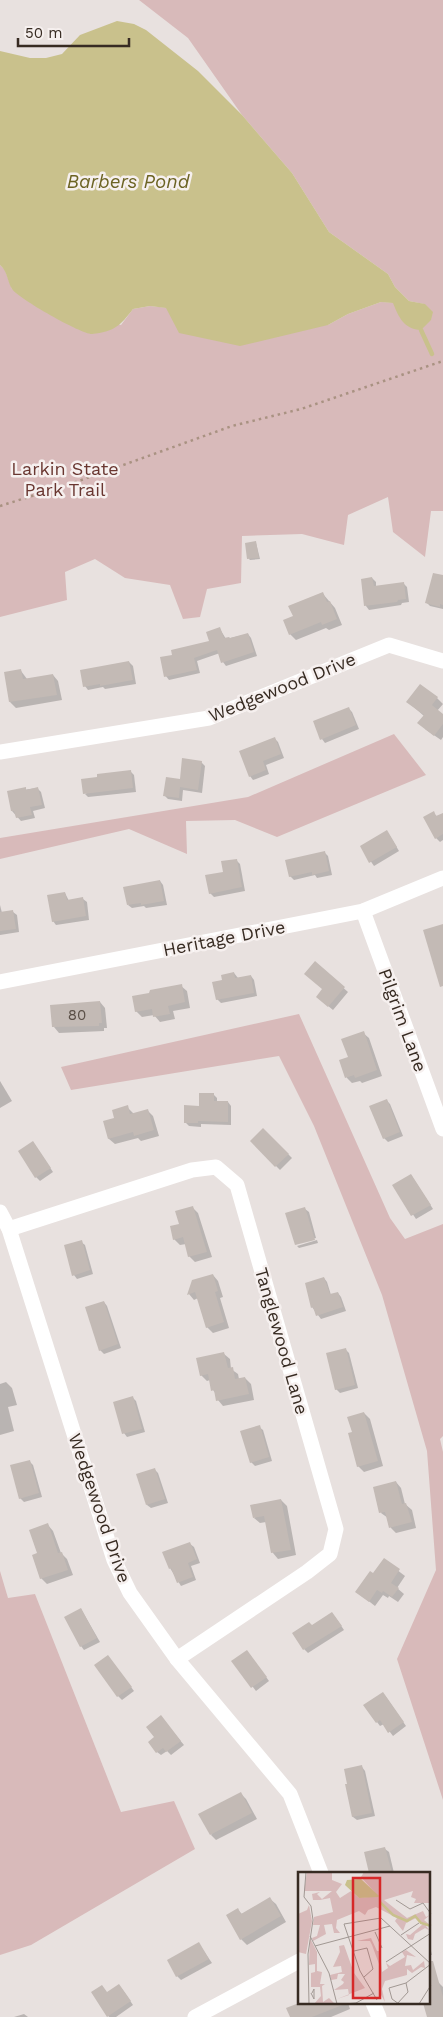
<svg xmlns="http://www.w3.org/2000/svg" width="443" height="2017" viewBox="0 0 443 2017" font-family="'Work Sans',sans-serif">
<rect width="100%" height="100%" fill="#e8e1df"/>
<g fill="#d8baba">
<polygon points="139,0 443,0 443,511 431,511 425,557 393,532 388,497 348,515 344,545 302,534 242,536 241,583 207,589 200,617 183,619 170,585 125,578 95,559 65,572 67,600 0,617 0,265 5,270 12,289 121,325 133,309 150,306 328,325 348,314 381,302 424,304 409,301 395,287 388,274 329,232 292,173 242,115 188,38"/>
<polygon points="394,734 426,775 277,837 235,820 186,821 187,854 129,829 0,859 0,838 248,797"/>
<polygon points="299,1014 390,1218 405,1239 443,1224 443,1436 440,1439 443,1452 443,1800 397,1659 436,1570 427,1451 382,1295 314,1126 279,1056 71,1090 61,1067"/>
<polygon points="0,1571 8,1598 35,1594 121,1812 174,1801 195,1849 31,1945 0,1955"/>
</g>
<path fill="#c9c18c" d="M 117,21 L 134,24 L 146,30 L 198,71 L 242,115 L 292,173 L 329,232 L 388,274 L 395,287 L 409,301 L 425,304 L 433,312 L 431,320 L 421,330 C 404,329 399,318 393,303 L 381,302 L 348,314 L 328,325 L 240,346 L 179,333 L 166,308 L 150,306 L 133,309 C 121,325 114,332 92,334 C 81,334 19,299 12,289 C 7,281 8,272 0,265 L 0,51 L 30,58 L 46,58 L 62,54 L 80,35 Z"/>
<g fill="#0003">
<polygon points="256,543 260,559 250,560 249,559"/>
<polygon points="443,577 443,609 430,606 427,603"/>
<polygon points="372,578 376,582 376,587 404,584 407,587 409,602 402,603 401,605 369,610 366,606 362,580"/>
<polygon points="323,594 335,608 342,625 329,630 326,628 296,640 290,634 294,617"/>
<polygon points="220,629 226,639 248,634 251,638 257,656 226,666 223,662 220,653 197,661 200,673 169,680 166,676 174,656 211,642"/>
<polygon points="129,662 133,666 136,684 105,689 103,687 88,690 85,686"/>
<polygon points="21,671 27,679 53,675 58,681 62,700 16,708 10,702 5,673"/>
<polygon points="437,698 443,704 437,711 443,715 443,737 441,740 425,729 424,716 408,702"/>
<polygon points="348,708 352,712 359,729 325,743 322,739"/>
<polygon points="274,738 278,742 284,758 266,765 269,774 253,780 250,776"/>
<polygon points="201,762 205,766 202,793 183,790 182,801 168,799 165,796"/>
<polygon points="130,771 134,775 136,792 88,797 85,794"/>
<polygon points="37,788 41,792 45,808 33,811 35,818 21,821 12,811 8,792"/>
<polygon points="433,813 438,817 443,814 443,840 440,842 436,838"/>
<polygon points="390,836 399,851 374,866 361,847"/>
<polygon points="324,852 328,856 332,875 317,878 315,875 294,880 290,876"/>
<polygon points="236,860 240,864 245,891 214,897 210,893 224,873"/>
<polygon points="160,881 163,885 167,905 146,908 144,906 132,908 128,905"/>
<polygon points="65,893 69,901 83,899 87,902 89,920 56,925 53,921"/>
<polygon points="0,905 2,913 13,912 17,915 19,932 0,935"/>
<polygon points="315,963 348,992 333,1010 321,1000 324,989"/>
<polygon points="234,973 238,978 251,976 254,980 257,996 221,1003 217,999 223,981"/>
<polygon points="181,986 187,991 190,1008 173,1011 175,1019 160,1022 154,1015 142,1017 136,1011"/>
<polygon points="100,1002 105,1008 107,1028 104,1028 104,1031 59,1033 54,1027"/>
<polygon points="363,1033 369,1038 382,1076 362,1083 360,1081 352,1083 347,1078 341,1061 349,1058"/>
<polygon points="0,1081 12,1101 0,1108"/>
<polygon points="213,1094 217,1098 217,1102 228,1102 231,1106 231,1125 201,1124 201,1127 189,1126 185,1122"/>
<polygon points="386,1100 390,1104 403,1136 388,1142 384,1138"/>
<polygon points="127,1107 134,1114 147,1110 153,1116 159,1136 141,1141 138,1138 115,1144 109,1139 104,1122 116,1119"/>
<polygon points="263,1129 292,1158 280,1170 251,1141"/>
<polygon points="33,1142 53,1172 40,1181 36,1177"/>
<polygon points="411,1175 433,1209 416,1219 394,1186"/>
<polygon points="192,1207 198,1213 212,1257 195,1262 189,1256 186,1244 180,1245 174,1239 180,1225"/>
<polygon points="305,1209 309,1212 316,1238 296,1243 296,1245"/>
<polygon points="317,1240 318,1243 299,1248 297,1246"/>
<polygon points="81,1242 85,1245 93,1274 77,1279 74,1275"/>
<polygon points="213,1275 218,1281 223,1297 220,1298 229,1328 213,1333 207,1327 198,1298 194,1300 189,1294"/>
<polygon points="324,1278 327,1282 331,1295 338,1293 341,1297 346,1311 321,1319 312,1307"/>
<polygon points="104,1302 107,1306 121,1348 104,1354 100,1350"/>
<polygon points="345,1349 349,1353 358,1388 340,1393 336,1389"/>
<polygon points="224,1354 230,1359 231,1369 238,1374 239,1379 245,1378 251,1384 254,1400 223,1406 218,1400 216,1394 213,1390 210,1380 207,1381 201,1375"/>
<polygon points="6,1382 12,1388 17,1405 8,1407 14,1431 0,1435 0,1384"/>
<polygon points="133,1398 136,1401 145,1432 127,1437 124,1433"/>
<polygon points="364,1413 370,1419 383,1466 364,1472 358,1466 353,1433"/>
<polygon points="259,1427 263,1430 272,1461 255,1466 251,1462"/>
<polygon points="30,1462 33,1465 42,1497 24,1502 20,1498"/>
<polygon points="154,1469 158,1473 168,1503 151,1508 147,1505"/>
<polygon points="396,1482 401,1488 405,1504 412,1510 416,1528 396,1533 391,1528 388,1518 381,1513"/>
<polygon points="281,1500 287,1506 296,1555 278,1559 273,1553 266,1522 260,1523 254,1518"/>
<polygon points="48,1525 53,1531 61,1553 67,1559 73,1575 47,1584 41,1578 38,1554"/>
<polygon points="190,1544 194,1547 200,1563 191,1566 196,1580 181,1586 170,1568"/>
<polygon points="384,1560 405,1576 397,1588 404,1594 398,1602 389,1596 388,1598 383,1595 375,1606 357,1592 374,1575"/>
<polygon points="81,1609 100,1642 84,1650 81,1646"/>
<polygon points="335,1617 344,1630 308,1653 304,1649 312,1626"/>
<polygon points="250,1655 269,1681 256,1691 233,1661"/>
<polygon points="108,1656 134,1691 122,1700 118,1696"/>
<polygon points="386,1697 406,1726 393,1736 384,1724 380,1726 377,1722"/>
<polygon points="164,1721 184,1745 171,1755 167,1751 161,1755 157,1752 156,1737"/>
<polygon points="362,1767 365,1771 375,1816 357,1820 353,1817 349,1785"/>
<polygon points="240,1793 246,1799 257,1819 216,1840 211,1835"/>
<polygon points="385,1849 389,1852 394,1873 370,1873 365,1853"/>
<polygon points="270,1899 276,1904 286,1922 247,1945 241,1939 238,1910 242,1914"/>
<polygon points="429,1943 432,1955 429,1955"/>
<polygon points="199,1944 212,1963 181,1980 177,1976"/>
<polygon points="438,1982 443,1987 443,2017 428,2017 429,2003"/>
<polygon points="122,1989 133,2005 116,2017 109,2017 93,1992 107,1993"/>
<polygon points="302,2003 348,2003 350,2009 331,2017 291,2017"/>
<polygon points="24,2014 28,2017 14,2017"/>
</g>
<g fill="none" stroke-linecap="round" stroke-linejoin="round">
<polyline stroke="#c9c18c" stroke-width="4.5" points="421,330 432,354"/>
</g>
<g fill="#c3bab5">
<polygon points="256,541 259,558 247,559 245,543"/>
<polygon points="433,573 443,575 443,605 440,604 440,607 425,603"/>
<polygon points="372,577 374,586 404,582 406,599 398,600 397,602 364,606 361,579"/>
<polygon points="323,592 327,602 330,601 337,619 322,625 321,622 289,635 283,620 293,616 288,606"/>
<polygon points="220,627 224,638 229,637 230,638 248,633 254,652 221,663 217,650 194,658 197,670 164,677 160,657 172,655 171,650 209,641 206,632"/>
<polygon points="129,661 133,680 100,686 100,684 83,687 80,670"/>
<polygon points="21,669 23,679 53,674 57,695 9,702 4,672"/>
<polygon points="420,684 438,697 432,705 443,714 443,724 434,736 417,723 424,715 406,702"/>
<polygon points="349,707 356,725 320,740 313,721"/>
<polygon points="275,737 281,754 263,761 266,770 249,777 239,751"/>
<polygon points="182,758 202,761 198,790 180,787 179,798 163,796 166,777 180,779"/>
<polygon points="131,770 133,788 83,794 81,779 97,777 97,774"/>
<polygon points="26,787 26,790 38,787 42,805 30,807 32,815 16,818 14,811 11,811 7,791"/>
<polygon points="434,811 436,816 443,813 443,834 435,839 423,817"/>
<polygon points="387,830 397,847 369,863 360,846"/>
<polygon points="325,851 329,871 312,875 312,872 289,877 285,860"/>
<polygon points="237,859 242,887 209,894 205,875 223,872 221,861"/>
<polygon points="160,880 164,901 141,905 141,903 127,905 123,887"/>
<polygon points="65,892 67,900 83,897 86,916 52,922 47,895"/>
<polygon points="13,910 16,929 0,931 0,912"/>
<polygon points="443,924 443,986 440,987 423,930"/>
<polygon points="315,961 345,987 328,1007 316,997 322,989 304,974"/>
<polygon points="234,972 235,978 251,975 254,993 216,1000 212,982 222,980 221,975"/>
<polygon points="182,984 185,1002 168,1006 170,1014 153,1017 152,1009 135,1012 132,996 149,993 150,990"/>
<polygon points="100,1001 102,1023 99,1023 99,1026 52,1027 50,1005"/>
<polygon points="364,1031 377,1070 355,1078 354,1075 345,1078 339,1060 348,1057 341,1039"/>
<polygon points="199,1093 214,1093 214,1101 228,1101 228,1122 198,1121 198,1123 184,1123 184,1105 199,1106"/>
<polygon points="387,1099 400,1132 383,1139 369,1106"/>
<polygon points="128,1105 130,1114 148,1109 154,1130 134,1136 133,1132 108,1139 103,1121 114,1118 112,1110"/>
<polygon points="263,1128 289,1154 275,1167 250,1141"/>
<polygon points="33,1141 51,1168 35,1178 18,1151"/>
<polygon points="411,1174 431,1205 411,1216 392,1185"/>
<polygon points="193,1206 207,1252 188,1257 183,1237 173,1240 170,1226 179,1224 175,1211"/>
<polygon points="305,1207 315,1240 295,1245 285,1213"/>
<polygon points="82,1240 90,1270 72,1276 64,1245"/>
<polygon points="213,1274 218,1291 215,1292 224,1322 206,1328 195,1292 187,1295 192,1280"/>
<polygon points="324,1277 330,1294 338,1292 343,1307 316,1316 313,1307 311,1308 305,1283"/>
<polygon points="104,1301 118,1344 99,1351 85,1307"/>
<polygon points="346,1348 355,1385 335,1390 326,1353"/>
<polygon points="224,1352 228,1368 233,1367 235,1379 245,1377 249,1394 216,1401 214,1390 211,1391 208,1374 200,1376 196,1358"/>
<polygon points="133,1396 142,1429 122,1434 113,1402"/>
<polygon points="364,1412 378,1461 357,1467 348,1433 352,1432 347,1417"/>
<polygon points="260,1425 269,1457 250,1463 240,1431"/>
<polygon points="30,1460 39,1493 19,1499 10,1465"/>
<polygon points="155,1468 165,1499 146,1505 136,1474"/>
<polygon points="396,1481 402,1504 406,1503 412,1522 389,1528 385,1512 379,1513 373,1487"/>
<polygon points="281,1499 291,1550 271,1553 264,1516 253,1518 250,1505"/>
<polygon points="48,1523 58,1553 62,1552 68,1570 40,1579 32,1555 37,1553 29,1530"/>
<polygon points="190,1542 197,1559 188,1563 193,1577 177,1583 171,1568 169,1569 162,1552"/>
<polygon points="384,1558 400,1569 391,1583 399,1588 392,1597 383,1591 382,1593 377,1590 369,1602 355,1592 370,1571 373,1573"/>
<polygon points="81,1608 97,1638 80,1647 64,1617"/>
<polygon points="332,1612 342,1626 303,1650 292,1633 309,1622 312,1625"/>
<polygon points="247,1650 267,1677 251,1688 231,1661"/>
<polygon points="108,1655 132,1687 117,1697 94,1665"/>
<polygon points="383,1692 404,1722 388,1733 380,1720 376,1723 363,1705"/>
<polygon points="161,1715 181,1741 166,1752 163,1748 156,1753 148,1742 154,1737 146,1727"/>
<polygon points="362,1765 372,1813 352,1817 345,1784 347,1784 344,1769"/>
<polygon points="241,1792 252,1813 210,1835 198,1814"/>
<polygon points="385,1847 392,1873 369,1873 364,1852"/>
<polygon points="270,1897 281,1916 240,1940 226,1915 238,1908 241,1914"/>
<polygon points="199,1942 209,1959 176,1977 167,1960"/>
<polygon points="429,1961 433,1961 443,1997 443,2017 427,2017 423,2003 429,2003"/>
<polygon points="119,1984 131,2001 107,2017 91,1992 102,1985 107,1992"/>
<polygon points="299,2003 345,2003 345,2004 312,2017 290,2017 286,2008"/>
</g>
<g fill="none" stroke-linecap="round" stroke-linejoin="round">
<polyline stroke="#a99282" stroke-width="2.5" stroke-dasharray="2.5 4" stroke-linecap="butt" points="0,506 73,483 232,426 301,409 443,361"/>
<g stroke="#fff" stroke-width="15">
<polyline points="0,752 209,718 389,645 443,661"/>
<polyline points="363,911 443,1129"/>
<polyline points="0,982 363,911 443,878"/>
<polyline points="0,1212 9,1229 114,1560 130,1593 177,1659 290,1794 321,1873"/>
<polyline points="9,1229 192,1170 216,1167 237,1185 336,1529 330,1554 307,1572 177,1659"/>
<polyline points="373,2003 379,2017"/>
<polyline points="195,2017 299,1961"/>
</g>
</g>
<g text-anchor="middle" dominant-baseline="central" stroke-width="5" stroke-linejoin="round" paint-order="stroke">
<g font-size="15" fill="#5a4f47">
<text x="77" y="1015">80</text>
</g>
<g font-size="18" fill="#693630" stroke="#f6f0ef">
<text x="65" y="468">Larkin State<tspan x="65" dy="21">Park Trail</tspan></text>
</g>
<g font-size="18" fill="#372b22" stroke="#f6f0ef">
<text transform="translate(282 687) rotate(-22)">Wedgewood Drive</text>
<text transform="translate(224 938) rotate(-11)">Heritage Drive</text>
<text transform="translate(403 1020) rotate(70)">Pilgrim Lane</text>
<text transform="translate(282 1341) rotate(74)">Tanglewood Lane</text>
<text transform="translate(100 1508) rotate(71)">Wedgewood Drive</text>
</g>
<g font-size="19" font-style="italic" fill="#6c6323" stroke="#f6f0ef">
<text x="128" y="181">Barbers Pond</text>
</g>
</g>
<g transform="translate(298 1872)">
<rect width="132" height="132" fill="#e8e1df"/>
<path d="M 9,0 L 34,0 L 34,8 L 44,12 L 38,20 L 42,26 L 53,19 L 61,26 L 80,24 L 63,5 L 66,0 L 132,0 L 132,31 L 116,31 L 118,27 L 113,25 L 115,19 L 86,28 L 109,46 L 125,39 L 128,45 L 132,43 L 126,48 L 132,53 L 128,54 L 131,58 L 127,56 L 117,62 L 115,68 L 110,67 L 108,62 L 112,63 L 125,52 L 118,46 L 108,51 L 105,59 L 97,49 L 99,46 L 78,35 L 70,38 L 67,43 L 61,39 L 39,48 L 38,56 L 42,61 L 36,61 L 34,52 L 26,53 L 28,62 L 15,69 L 14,66 L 19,64 L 22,53 L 15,53 L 16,45 L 35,40 L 32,26 L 22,28 L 15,28 L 14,22 L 22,20 L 19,22 L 24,27 L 34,19 L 6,19 ZM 11,33 L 14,49 L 8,82 L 0,80 L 0,42 L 9,38 ZM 12,66 L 19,80 L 19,99 L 24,100 L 22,112 L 27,112 L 24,114 L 25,130 L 31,126 L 36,131 L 31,132 L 16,132 L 23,124 L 22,115 L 13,115 L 13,101 L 17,100 L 17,92 L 11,93 ZM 73,66 L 79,79 L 82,79 L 84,100 L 90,96 L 88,91 L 92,94 L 107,85 L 104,80 L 108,78 L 118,85 L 109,83 L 107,94 L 113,93 L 115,98 L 126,89 L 127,96 L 123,95 L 114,101 L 109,97 L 109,103 L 87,109 L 84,117 L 87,130 L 82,121 L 81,92 L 74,73 L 72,69 L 59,69 ZM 46,73 L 56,101 L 67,116 L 39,127 L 51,123 L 50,117 L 36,118 L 45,112 L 46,110 L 43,108 L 47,102 L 40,102 L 39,107 L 33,108 L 32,103 L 44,100 L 43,94 L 35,95 L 42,80 L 41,74 Z" fill="#d8baba"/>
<path d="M 63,7 L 81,24 L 80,25 L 61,26 L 47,13 L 49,8 Z" fill="#c9c18c"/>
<path fill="none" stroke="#c9c18c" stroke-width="2.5" d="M 82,30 L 95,43 L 109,49 L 117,44 L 123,51 L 133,54"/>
<path fill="none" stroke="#a19893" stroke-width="1" d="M 8,0 L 6,25 L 13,34 L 15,48 L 10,82 L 11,132M 98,28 L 112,37 L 125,31 L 133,42M 77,60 L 84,76M 103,63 L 121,51M 12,64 L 31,101 L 39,132M 17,74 L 92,54M 56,79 L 69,76 L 75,97 L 66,105M 88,90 L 133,61M 108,111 L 133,92M 13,121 L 16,127 L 16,117 L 14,121M 79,128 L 62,99 L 46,52 L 83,46 L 133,92M 46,132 L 58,131 L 76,121M 99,132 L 110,120 L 108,111M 101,132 L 94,127 L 91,116 L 108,111M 121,132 L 133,113"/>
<path fill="#d62828" fill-opacity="0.15" stroke="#d62828" stroke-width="2.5" d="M 55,6 L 82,6 L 82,126 L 55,126 Z"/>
<rect width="132" height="132" fill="none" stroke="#372b22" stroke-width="2.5"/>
</g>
<path d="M18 38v8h111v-8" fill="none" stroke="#372b22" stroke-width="2.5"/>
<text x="25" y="38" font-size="15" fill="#372b22" stroke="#f6f0ef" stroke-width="4" paint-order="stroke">50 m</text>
</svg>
